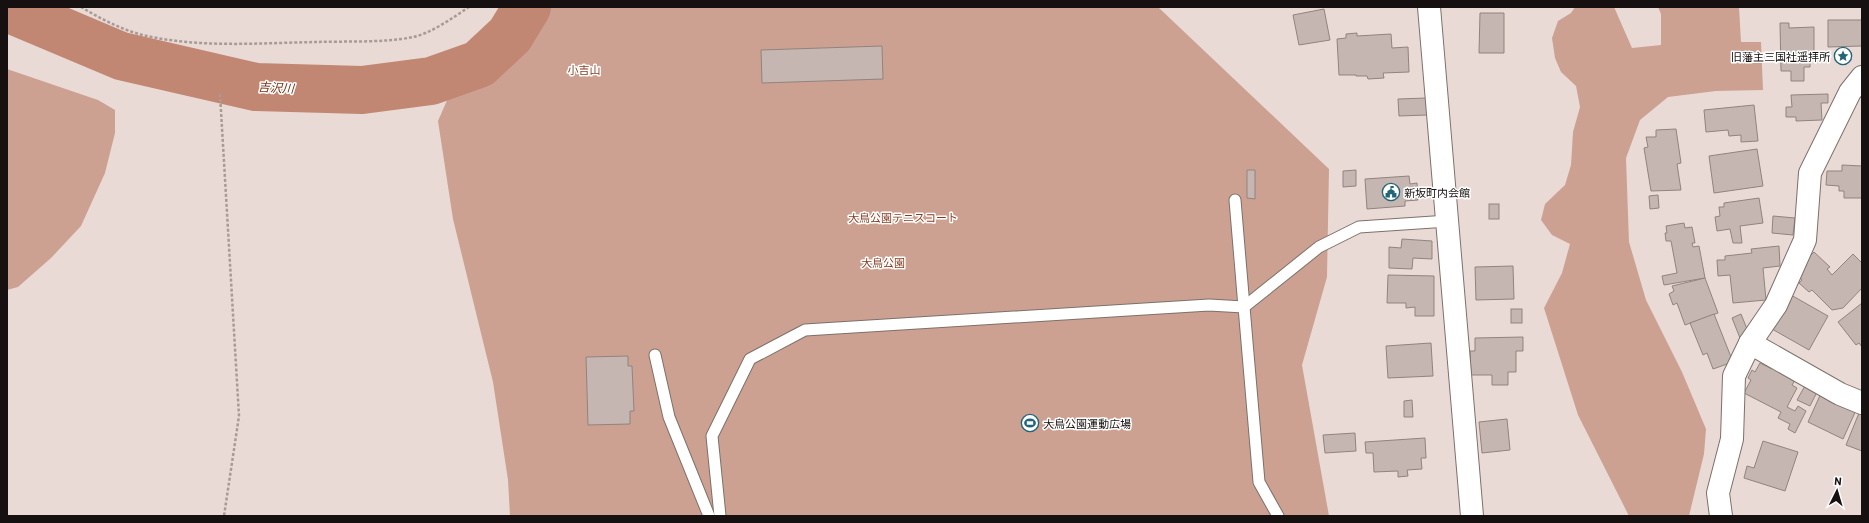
<svg xmlns="http://www.w3.org/2000/svg" width="1869" height="523" viewBox="0 0 1869 523" font-family="Barlow,'Noto Sans JP',sans-serif">
<rect width="100%" height="100%" fill="#eadad5"/>
<g fill="#cda191">
<polygon points="548,7 1158,7 1329,169 1327,277 1302,365 1329,516 510,516 508,480 493,382 453,219 438,121 448,98 495,71"/>
<polygon points="1575,7 1614,7 1632,48 1661,45 1661,14 1658,7 1739,7 1741,42 1761,42 1763,90 1716,91 1668,97 1640,120 1626,158 1629,242 1646,300 1682,372 1706,429 1704,454 1689,516 1629,516 1578,415 1544,308 1562,273 1570,244 1552,235 1541,220 1545,204 1565,185 1571,165 1573,132 1580,107 1576,86 1561,72 1555,58 1552,38 1558,21 1571,13"/>
<polygon points="7,69 98,100 115,110 115,133 105,173 81,226 51,258 18,287 7,290"/>
</g>
<g fill="none" stroke-linecap="round" stroke-linejoin="round">
<polyline stroke="#c18772" stroke-width="48" points="7,8 121,56 256,87 362,90 431,81 479,64 510,35 527,7"/>
</g>
<g fill="#c5b6b1" stroke="#91837e">
<polygon points="1324,9 1330,40 1299,45 1293,15"/>
<polygon points="1480,13 1504,13 1504,53 1479,53"/>
<polygon points="1828,20 1862,20 1862,46 1828,47"/>
<polygon points="1780,23 1789,23 1789,28 1814,27 1814,52 1810,53 1810,67 1804,67 1804,81 1791,81 1791,71 1781,71"/>
<polygon points="1357,33 1357,36 1391,34 1392,48 1408,47 1409,72 1383,73 1384,78 1368,79 1367,76 1356,76 1356,75 1339,75 1337,39 1346,38 1346,34"/>
<polygon points="882,46 883,79 762,83 761,50"/>
<polygon points="1828,94 1828,103 1821,103 1822,120 1796,121 1796,117 1786,117 1786,107 1792,107 1791,95"/>
<polygon points="1426,98 1427,115 1399,116 1398,99"/>
<polygon points="1754,105 1758,141 1741,142 1741,135 1729,136 1728,130 1706,132 1704,110"/>
<polygon points="1676,129 1681,163 1677,164 1681,190 1651,191 1644,148 1648,147 1646,137 1656,137 1656,130"/>
<polygon points="1757,149 1763,186 1714,193 1709,156"/>
<polygon points="1842,165 1862,166 1862,198 1844,198 1844,191 1839,191 1839,186 1826,185 1827,171 1842,171"/>
<polygon points="1247,170 1255,170 1255,199 1247,198"/>
<polygon points="1356,170 1356,186 1343,187 1343,171"/>
<polygon points="1409,176 1410,184 1417,183 1418,200 1405,201 1405,206 1367,209 1365,179"/>
<polygon points="1658,195 1659,208 1650,209 1649,196"/>
<polygon points="1759,198 1763,223 1740,226 1742,243 1733,243 1730,229 1717,231 1715,217 1720,216 1719,207 1724,207 1724,203"/>
<rect x="1489" y="204" width="10" height="15"/>
<polygon points="1773,216 1795,218 1793,235 1772,233"/>
<polygon points="1684,223 1685,228 1692,227 1695,243 1692,243 1693,247 1699,246 1705,278 1664,285 1662,276 1677,273 1671,241 1666,241 1665,233 1667,233 1666,226"/>
<polygon points="1402,239 1432,241 1432,259 1413,258 1412,269 1389,268 1389,247 1401,248"/>
<polygon points="1779,246 1780,266 1763,268 1766,300 1733,303 1730,275 1718,276 1717,260 1725,260 1725,256 1752,253 1751,249"/>
<polygon points="1814,252 1830,267 1827,269 1832,275 1853,254 1862,263 1862,288 1843,308 1832,310 1812,290 1809,292 1799,283 1802,280 1798,275 1807,265 1804,262"/>
<polygon points="1513,266 1514,299 1476,300 1475,267"/>
<polygon points="1388,275 1434,276 1434,316 1415,316 1415,307 1406,308 1406,303 1387,303"/>
<polygon points="1705,278 1718,313 1685,325 1677,303 1673,305 1669,294 1674,291 1672,286"/>
<polygon points="1791,295 1828,316 1809,350 1772,329"/>
<polygon points="1862,303 1862,347 1859,343 1856,345 1838,322"/>
<rect x="1511" y="309" width="11" height="14"/>
<polygon points="1714,314 1733,362 1713,369 1707,353 1703,355 1690,323"/>
<polygon points="1741,314 1749,334 1740,338 1732,318"/>
<polygon points="1523,337 1523,351 1516,351 1516,372 1508,372 1508,385 1492,385 1492,375 1471,375 1470,351 1475,351 1475,338"/>
<polygon points="1431,343 1433,376 1388,378 1386,346"/>
<polygon points="628,356 628,366 632,366 634,411 630,411 630,424 588,425 586,357"/>
<polygon points="1760,363 1772,369 1775,364 1798,375 1792,385 1797,388 1787,407 1795,411 1798,406 1806,411 1795,433 1788,429 1790,424 1778,418 1781,412 1744,393 1751,380 1748,378 1752,370 1755,372"/>
<polygon points="1806,384 1818,390 1810,406 1797,400"/>
<polygon points="1822,391 1857,408 1843,439 1808,422"/>
<polygon points="1412,400 1413,417 1404,417 1404,401"/>
<polygon points="1859,413 1862,414 1862,451 1846,445"/>
<polygon points="1507,419 1510,450 1482,453 1479,422"/>
<polygon points="1355,433 1356,451 1325,453 1323,435"/>
<polygon points="1425,438 1426,458 1421,458 1422,469 1407,470 1408,476 1398,477 1398,471 1374,472 1373,453 1366,453 1365,442"/>
<polygon points="1763,441 1798,452 1785,491 1744,478 1747,466 1754,468"/>
</g>
<g fill="none" stroke-linecap="round" stroke-linejoin="round">
<defs>
<g id="service">
<polyline points="1235,200 1244,307"/>
<polyline points="1244,307 1319,247 1359,227 1448,221"/>
<polyline points="655,355 669,417 709,516"/>
<polyline points="720,516 712,436 750,359 805,330 1209,305 1244,307 1259,482 1278,516"/>
</g>
<g id="minor">
<polyline points="1429,7 1472,516"/>
<polyline points="1750,343 1840,394 1862,403"/>
<polyline points="1721,516 1718,493 1732,439 1734,376 1750,343 1776,305 1805,240 1810,173 1850,92 1862,77"/>
</g>
</defs>
<use href="#service" stroke="#7d706b" stroke-width="13"/>
<use href="#minor" stroke="#7d706b" stroke-width="24"/>
<g stroke="#a89b97" stroke-width="2.5" stroke-dasharray="3 2" stroke-linecap="butt">
<path d="M 81,7 C 101,19 124,31 147,36 C 202,48 261,43 316,42 C 346,41 385,43 413,37 C 430,34 454,17 469,7"/>
<polyline points="220,94 239,416 224,516"/>
</g>
<use href="#service" stroke="#fff" stroke-width="11"/>
<use href="#minor" stroke="#fff" stroke-width="22"/>
</g>
<defs>
<symbol id="sight-ring" viewBox="-11 -11 22 22"><circle r="9.5" fill="#fff" stroke="#236578" stroke-width="1.5"/><path d="M0-6L1.8-2.2L6-1.7L2.9 1.2L3.7 5.4L0 3.3L-3.7 5.4L-2.9 1.2L-6-1.7L-1.8-2.2Z" fill="#236578"/></symbol>
<symbol id="civic-ring" viewBox="-11 -11 22 22"><circle r="9.5" fill="#fff" stroke="#236578" stroke-width="1.5"/><path d="M-.6-6.5H3V-4.5H.6V-3L4-1V1h2V6H-6V1h2V-1L-.6-3ZM-1.2 2.5V6h2.4V2.5Z" fill="#236578"/></symbol>
<symbol id="stadium-ring" viewBox="-11 -11 22 22"><circle r="9.5" fill="#fff" stroke="#236578" stroke-width="1.5"/><path d="M0-5a6.5 5 0 1 0 0 10a6.5 5 0 1 0 0-10ZM-3.5-1.8h7v3.6h-7Z" fill="#236578"/></symbol>
</defs>
<g fill-rule="evenodd">
<use href="#sight-ring" x="1833" y="46" width="20" height="20"/>
<use href="#civic-ring" x="1381" y="182" width="20" height="20"/>
<use href="#stadium-ring" x="1020" y="413" width="20" height="20"/>
</g>
<g text-anchor="middle" dominant-baseline="central" stroke-width="3" stroke-linejoin="round" paint-order="stroke">
<g font-size="11" fill="#161110" stroke="#fff" text-anchor="start">
<text x="1830" y="56" text-anchor="end">旧藩主三国社遥拝所</text>
<text x="1404" y="192">新坂町内会館</text>
<text x="1043" y="423">大鳥公園運動広場</text>
</g>
<g font-size="11" fill="#853d21" stroke="#fff">
<text x="584" y="69">小吉山</text>
<text x="903" y="217">大鳥公園テニスコート</text>
<text x="883" y="262">大鳥公園</text>
</g>
<g font-size="12" font-style="italic" fill="#742d0f" stroke="#fff">
<text transform="translate(276 87) rotate(3)">吉沢川</text>
</g>
</g>
<rect width="1869" height="523" fill="none" stroke="#161110" stroke-width="16"/>
<g transform="translate(1837 491) rotate(5)" stroke="#ffffff" stroke-width="3" paint-order="stroke">
<path d="M0-3L7 15L0 10L-7 15Z" fill="#161110"/>
<text y="-6" font-size="11" font-weight="bold" text-anchor="middle" fill="#161110">N</text>
</g>
</svg>
